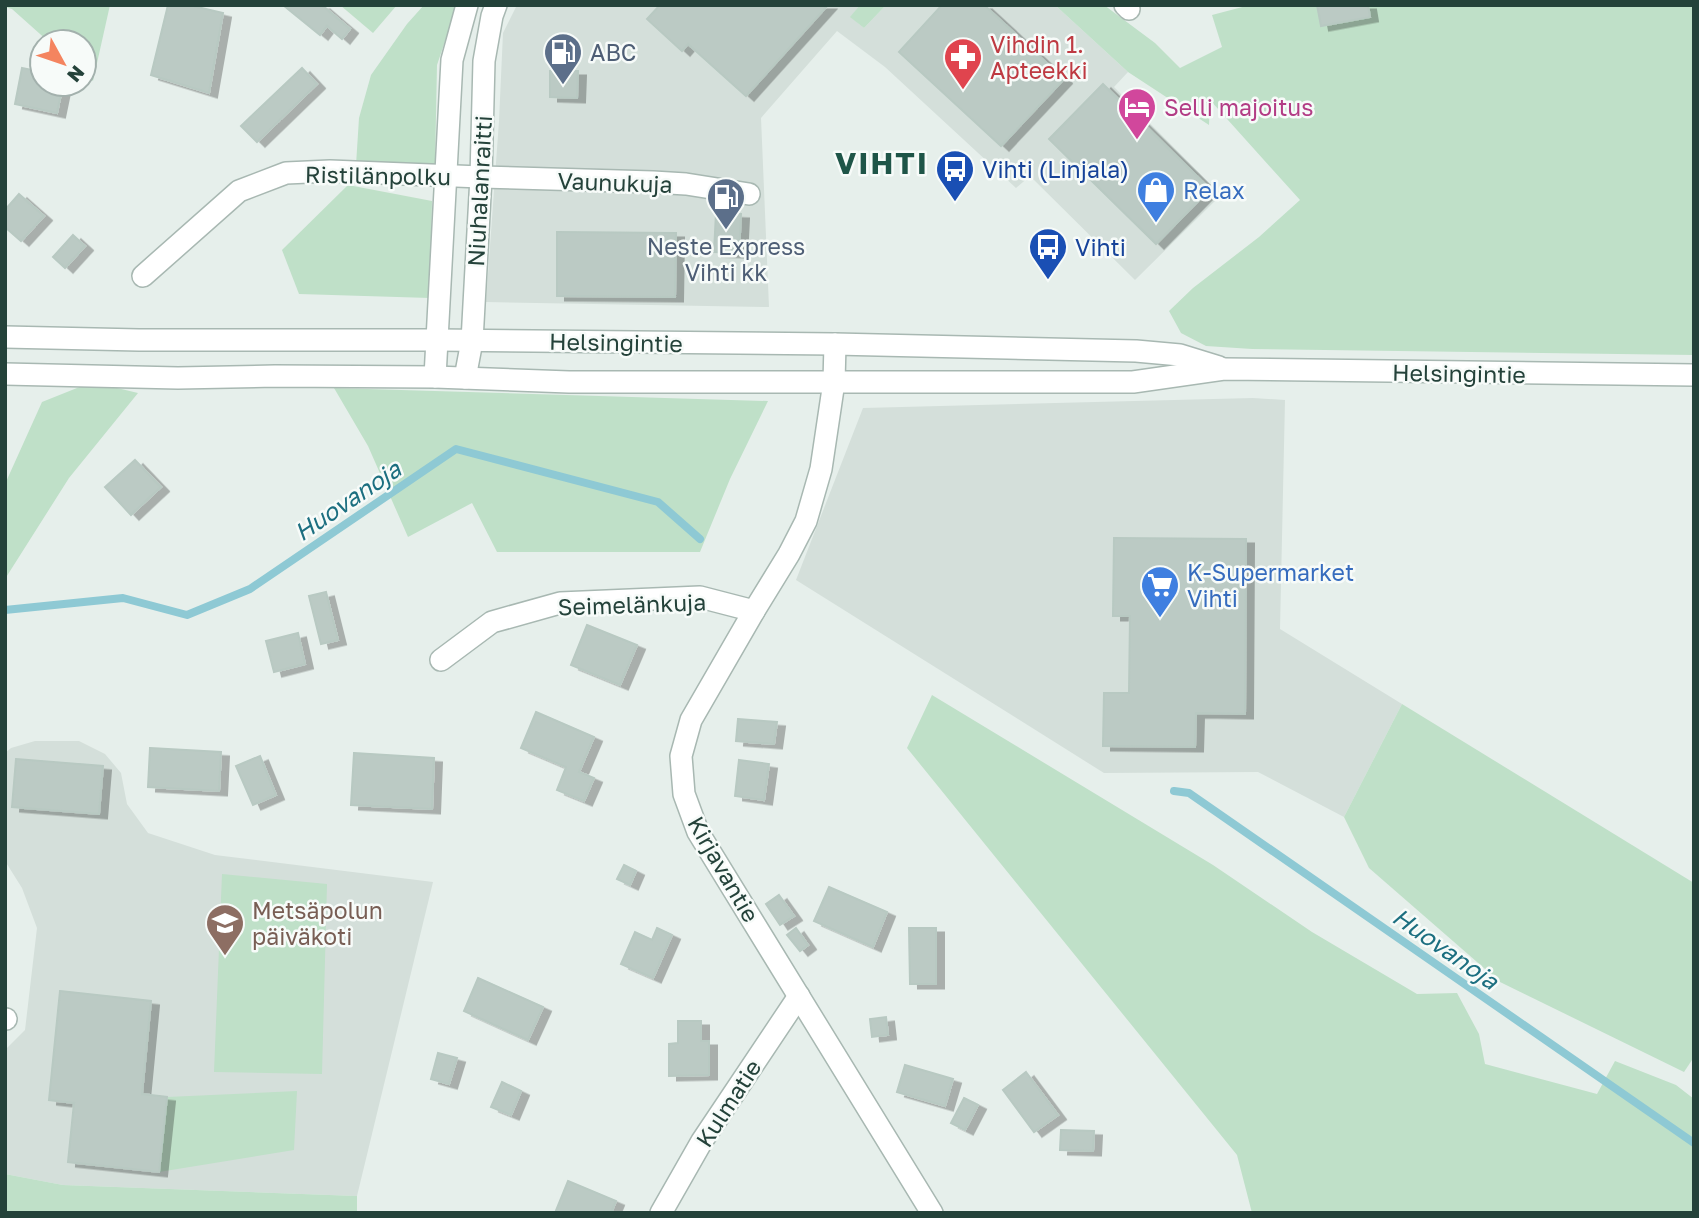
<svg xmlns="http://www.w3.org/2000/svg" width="1699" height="1218" viewBox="0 0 1699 1218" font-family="'Golos Text',sans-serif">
<defs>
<filter id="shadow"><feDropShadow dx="8" dy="4.5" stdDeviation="0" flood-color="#0004"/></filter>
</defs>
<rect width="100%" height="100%" fill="#e6efeb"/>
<g fill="#d4dfda">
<polygon points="517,5 860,5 851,17 864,28 886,5 1055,5 1128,72 1114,87 1221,195 1135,280 1030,176 1016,188 885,67 837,31 761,118 769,307 486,302 499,121 503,33"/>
<polygon points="1253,398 1285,400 1280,629 1402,704 1344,817 1258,772 1104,773 796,580 863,408"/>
<polygon points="35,741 79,741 105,754 121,773 127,804 148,833 215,855 433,882 357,1196 63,1185 5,1174 5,1050 25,1030 37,928 22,888 5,861 5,753 11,748"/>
</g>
<g fill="#bfe0c8">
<polygon points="5,5 110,5 93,81 84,73 84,42 49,42 12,9 5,7"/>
<polygon points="340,5 397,5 373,33"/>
<polygon points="424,5 457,5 437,65 435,165 356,165 359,118 371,75 407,24"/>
<polygon points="860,5 886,5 864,28 850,17"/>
<polygon points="1055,5 1104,5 1155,43 1180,68 1222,47 1212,15 1250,5 1694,5 1694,355 1252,349 1206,346 1181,333 1169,311 1193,288 1259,237 1300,200 1210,100 1209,125 1128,72"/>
<polygon points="348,185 432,201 430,298 299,294 282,250"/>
<polygon points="92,382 138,393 69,478 5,579 5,484 42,402"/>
<polygon points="334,388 768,401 730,479 700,552 497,552 472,503 408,537 368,446"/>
<polygon points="932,695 1213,865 1312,932 1417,994 1457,993 1479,1034 1485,1064 1597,1094 1615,1061 1676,1085 1694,1099 1694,1213 1252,1213 1237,1155 907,748"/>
<polygon points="1402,704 1694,883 1694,1057 1684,1072 1500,982 1369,868 1344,817"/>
<polygon points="222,874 327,884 322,1074 214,1072"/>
<polygon points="297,1091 294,1150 159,1172 167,1097"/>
<polygon points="5,1174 63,1185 357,1196 357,1213 5,1213"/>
</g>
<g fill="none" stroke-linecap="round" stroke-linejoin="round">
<g stroke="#8ec9d4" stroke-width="8">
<polyline points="5,610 123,598 187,615 250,589 456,449 658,502 700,539"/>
<polyline points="1174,791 1189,793 1694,1143"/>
</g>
</g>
<g fill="#bbcac4" stroke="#b8c9c2" stroke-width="2" filter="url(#shadow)">
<polygon points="168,5 189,5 223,13 209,93 151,75"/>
<polygon points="283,5 322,5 350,29 342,39 327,26 320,35"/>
<polygon points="660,5 828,5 746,96 688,44 682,51 647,19"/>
<polygon points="942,5 984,5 1064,79 1001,146 899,52"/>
<polygon points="1317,5 1368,5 1370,17 1321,26"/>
<polygon points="22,68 42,72 42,84 63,84 57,113 15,104"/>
<polygon points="302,68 317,84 257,142 241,126"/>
<polygon points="550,71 578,71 577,98 550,97"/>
<polygon points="1103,84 1210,189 1156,244 1049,139"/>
<polygon points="19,194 44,216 21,241 5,227 5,210"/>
<polygon points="716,213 741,214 739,253 714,252"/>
<polygon points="557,232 676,233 675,297 557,296"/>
<polygon points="73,235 85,246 65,268 53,257"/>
<polygon points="135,460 161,487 131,515 105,487"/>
<polygon points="1114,538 1246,539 1245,714 1196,713 1195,747 1103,746 1104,693 1129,693 1130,616 1113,616"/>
<polygon points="326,592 338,640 321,644 309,596"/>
<polygon points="587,625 637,645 620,685 571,665"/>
<polygon points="298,633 305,664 274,672 266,641"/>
<polygon points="536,712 594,737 579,772 594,778 584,801 557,790 566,767 521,748"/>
<polygon points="738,719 777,722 774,744 736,741"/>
<polygon points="150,748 221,752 219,791 148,787"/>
<polygon points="354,753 434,758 432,809 351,805"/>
<polygon points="260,756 276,795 253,805 236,766"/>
<polygon points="16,759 103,766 99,814 12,807"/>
<polygon points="739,760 769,764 764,800 735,796"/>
<polygon points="624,865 636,871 630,885 617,879"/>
<polygon points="829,887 887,912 873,947 814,921"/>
<polygon points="779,895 794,916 780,925 766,904"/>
<polygon points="657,928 672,935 653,978 621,964 635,932 652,940"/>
<polygon points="796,928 808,945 800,951 787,935"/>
<polygon points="909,928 936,928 936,984 910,984"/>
<polygon points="478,978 543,1007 528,1040 464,1011"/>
<polygon points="60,991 151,1001 142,1094 167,1097 159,1172 68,1162 74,1103 49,1100"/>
<polygon points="886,1017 888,1035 872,1037 870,1019"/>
<polygon points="678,1021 701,1021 701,1041 709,1041 709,1075 669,1076 669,1044 678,1043"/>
<polygon points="438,1053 457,1058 449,1084 431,1079"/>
<polygon points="905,1065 953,1079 945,1106 897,1092"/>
<polygon points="1026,1072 1058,1115 1034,1132 1003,1090"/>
<polygon points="502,1082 521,1091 511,1115 491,1107"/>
<polygon points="964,1098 978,1105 965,1130 951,1123"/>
<polygon points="1061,1130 1094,1131 1093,1151 1060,1150"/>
<polygon points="568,1181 616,1201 611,1213 555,1213"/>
</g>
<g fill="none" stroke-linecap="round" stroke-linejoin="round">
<defs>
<g id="minor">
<polyline points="1125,5 1129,9"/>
<polyline points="143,276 239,191 286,173 330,171 481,177 653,182 686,184 749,194"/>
<polyline points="5,337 139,340 437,340 835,344 1136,351 1180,355 1219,367"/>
<polyline points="835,344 834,382 821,469 806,521 789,554 754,611 691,720 681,756 684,794 698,832 932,1213"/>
<polyline points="5,374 178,378 275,376 435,377 569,382 1133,382 1224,369 1694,375"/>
<polyline points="435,377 452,60 467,5"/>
<polyline points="465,378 472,341 481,177 484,61 492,16 496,5"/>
<polyline points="441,660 492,622 560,603 700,597 754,611"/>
<polyline points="5,1019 6,1019"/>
<polyline points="661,1213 702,1141 799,996"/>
</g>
</defs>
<use href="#minor" stroke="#a8b8b2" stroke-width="24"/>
<use href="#minor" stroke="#fff" stroke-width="21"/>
</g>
<defs>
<symbol id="fuel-pin" viewBox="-11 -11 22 30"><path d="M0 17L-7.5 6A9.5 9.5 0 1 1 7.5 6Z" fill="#5c6f8a" stroke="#f7fbf9"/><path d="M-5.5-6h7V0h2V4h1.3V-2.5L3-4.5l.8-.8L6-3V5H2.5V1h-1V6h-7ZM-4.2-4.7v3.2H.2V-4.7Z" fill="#fff"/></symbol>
<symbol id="pharmacy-pin" viewBox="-11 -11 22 30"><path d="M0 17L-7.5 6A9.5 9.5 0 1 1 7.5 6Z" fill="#e0444e" stroke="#f7fbf9"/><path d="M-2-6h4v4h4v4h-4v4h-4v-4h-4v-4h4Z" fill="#fff"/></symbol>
<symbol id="hotel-pin" viewBox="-11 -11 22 30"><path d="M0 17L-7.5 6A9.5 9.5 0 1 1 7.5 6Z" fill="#d1479c" stroke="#f7fbf9"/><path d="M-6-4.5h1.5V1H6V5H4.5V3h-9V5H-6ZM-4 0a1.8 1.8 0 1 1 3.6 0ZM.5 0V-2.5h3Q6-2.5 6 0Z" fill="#fff"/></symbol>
<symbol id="bus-pin" viewBox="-11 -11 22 30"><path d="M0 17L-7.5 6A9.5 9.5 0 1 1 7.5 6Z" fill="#1a4fb4" stroke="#f7fbf9"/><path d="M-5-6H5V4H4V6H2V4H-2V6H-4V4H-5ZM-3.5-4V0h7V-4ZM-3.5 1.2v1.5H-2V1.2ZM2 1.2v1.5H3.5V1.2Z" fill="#fff"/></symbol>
<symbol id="shop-pin" viewBox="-11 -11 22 30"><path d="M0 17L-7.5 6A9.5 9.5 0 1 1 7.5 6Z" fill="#3f7fe0" stroke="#f7fbf9"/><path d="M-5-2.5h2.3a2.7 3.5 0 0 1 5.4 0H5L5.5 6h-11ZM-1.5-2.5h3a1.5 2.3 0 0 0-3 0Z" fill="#fff"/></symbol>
<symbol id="supermarket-pin" viewBox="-11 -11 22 30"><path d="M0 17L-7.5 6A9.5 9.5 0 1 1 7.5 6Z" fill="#3f7fe0" stroke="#f7fbf9"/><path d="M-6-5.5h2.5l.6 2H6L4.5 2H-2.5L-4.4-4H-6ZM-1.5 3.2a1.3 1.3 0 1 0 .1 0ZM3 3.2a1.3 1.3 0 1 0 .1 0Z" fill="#fff"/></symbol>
<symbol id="school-pin" viewBox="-11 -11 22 30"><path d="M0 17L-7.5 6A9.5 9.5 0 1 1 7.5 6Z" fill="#8d6e63" stroke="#f7fbf9"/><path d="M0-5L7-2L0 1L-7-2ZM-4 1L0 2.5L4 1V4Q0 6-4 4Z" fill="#fff"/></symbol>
</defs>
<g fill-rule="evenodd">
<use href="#fuel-pin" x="541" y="30" width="44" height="60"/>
<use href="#pharmacy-pin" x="941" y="35" width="44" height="60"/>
<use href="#hotel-pin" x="1115" y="85" width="44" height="60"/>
<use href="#bus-pin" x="933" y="147" width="44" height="60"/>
<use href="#shop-pin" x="1134" y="168" width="44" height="60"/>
<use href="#fuel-pin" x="704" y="175" width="44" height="60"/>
<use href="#bus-pin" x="1026" y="225" width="44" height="60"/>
<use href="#supermarket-pin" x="1138" y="563" width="44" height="60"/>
<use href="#school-pin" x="203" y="901" width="44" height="60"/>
</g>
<g text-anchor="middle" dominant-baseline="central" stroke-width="5" stroke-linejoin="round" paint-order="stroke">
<g font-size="23" fill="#be3a42" stroke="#f7fbf9" text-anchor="start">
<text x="990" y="44">Vihdin 1.<tspan x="990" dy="26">Apteekki</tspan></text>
</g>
<g font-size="23" fill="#4e5e75" stroke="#f7fbf9" text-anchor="start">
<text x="590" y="52">ABC</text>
<text x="726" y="246" text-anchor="middle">Neste Express<tspan x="726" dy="26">Vihti kk</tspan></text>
</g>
<g font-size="23" fill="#b23c85" stroke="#f7fbf9" text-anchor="start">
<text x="1164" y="107">Selli majoitus</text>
</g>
<g font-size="23" fill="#164399" stroke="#f7fbf9" text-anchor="start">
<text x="982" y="169">Vihti (Linjala)</text>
<text x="1075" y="247">Vihti</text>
</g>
<g font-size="23" fill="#24423a" stroke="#f7fbf9">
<text transform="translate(378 175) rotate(1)">Ristilänpolku</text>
<text transform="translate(615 182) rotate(2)">Vaunukuja</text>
<text transform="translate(479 191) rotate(-87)">Niuhalanraitti</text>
<text transform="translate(616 342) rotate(1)">Helsingintie</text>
<text transform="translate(1459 373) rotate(1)">Helsingintie</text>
<text transform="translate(632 604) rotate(-2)">Seimelänkuja</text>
<text transform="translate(724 869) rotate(60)">Kirjavantie</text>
<text transform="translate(728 1103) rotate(-57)">Kulmatie</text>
</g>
<g font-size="23" fill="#366cbe" stroke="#f7fbf9" text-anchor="start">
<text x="1183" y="190">Relax</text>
<text x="1187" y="572">K-Supermarket<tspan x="1187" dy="26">Vihti</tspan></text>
</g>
<g font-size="23" fill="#785e54" stroke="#f7fbf9" text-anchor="start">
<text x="252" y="910">Metsäpolun<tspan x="252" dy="26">päiväkoti</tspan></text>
</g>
<g font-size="24" font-style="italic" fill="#1c6f80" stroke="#f7fbf9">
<text transform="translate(347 500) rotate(-34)">Huovanoja</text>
<text transform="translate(1446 948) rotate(35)">Huovanoja</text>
</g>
<g font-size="30" font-weight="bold" letter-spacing="2" fill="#1f5548" stroke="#f7fbf9">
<text x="882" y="163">VIHTI</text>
</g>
</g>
<rect width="1699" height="1218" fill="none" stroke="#24423a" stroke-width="14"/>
<g transform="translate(63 63) rotate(130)"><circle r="33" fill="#f7fbf9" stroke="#a3b1ad" stroke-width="2"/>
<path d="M0-5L12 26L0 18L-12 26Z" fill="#f4845f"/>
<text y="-10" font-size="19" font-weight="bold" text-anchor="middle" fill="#24423a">N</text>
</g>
</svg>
